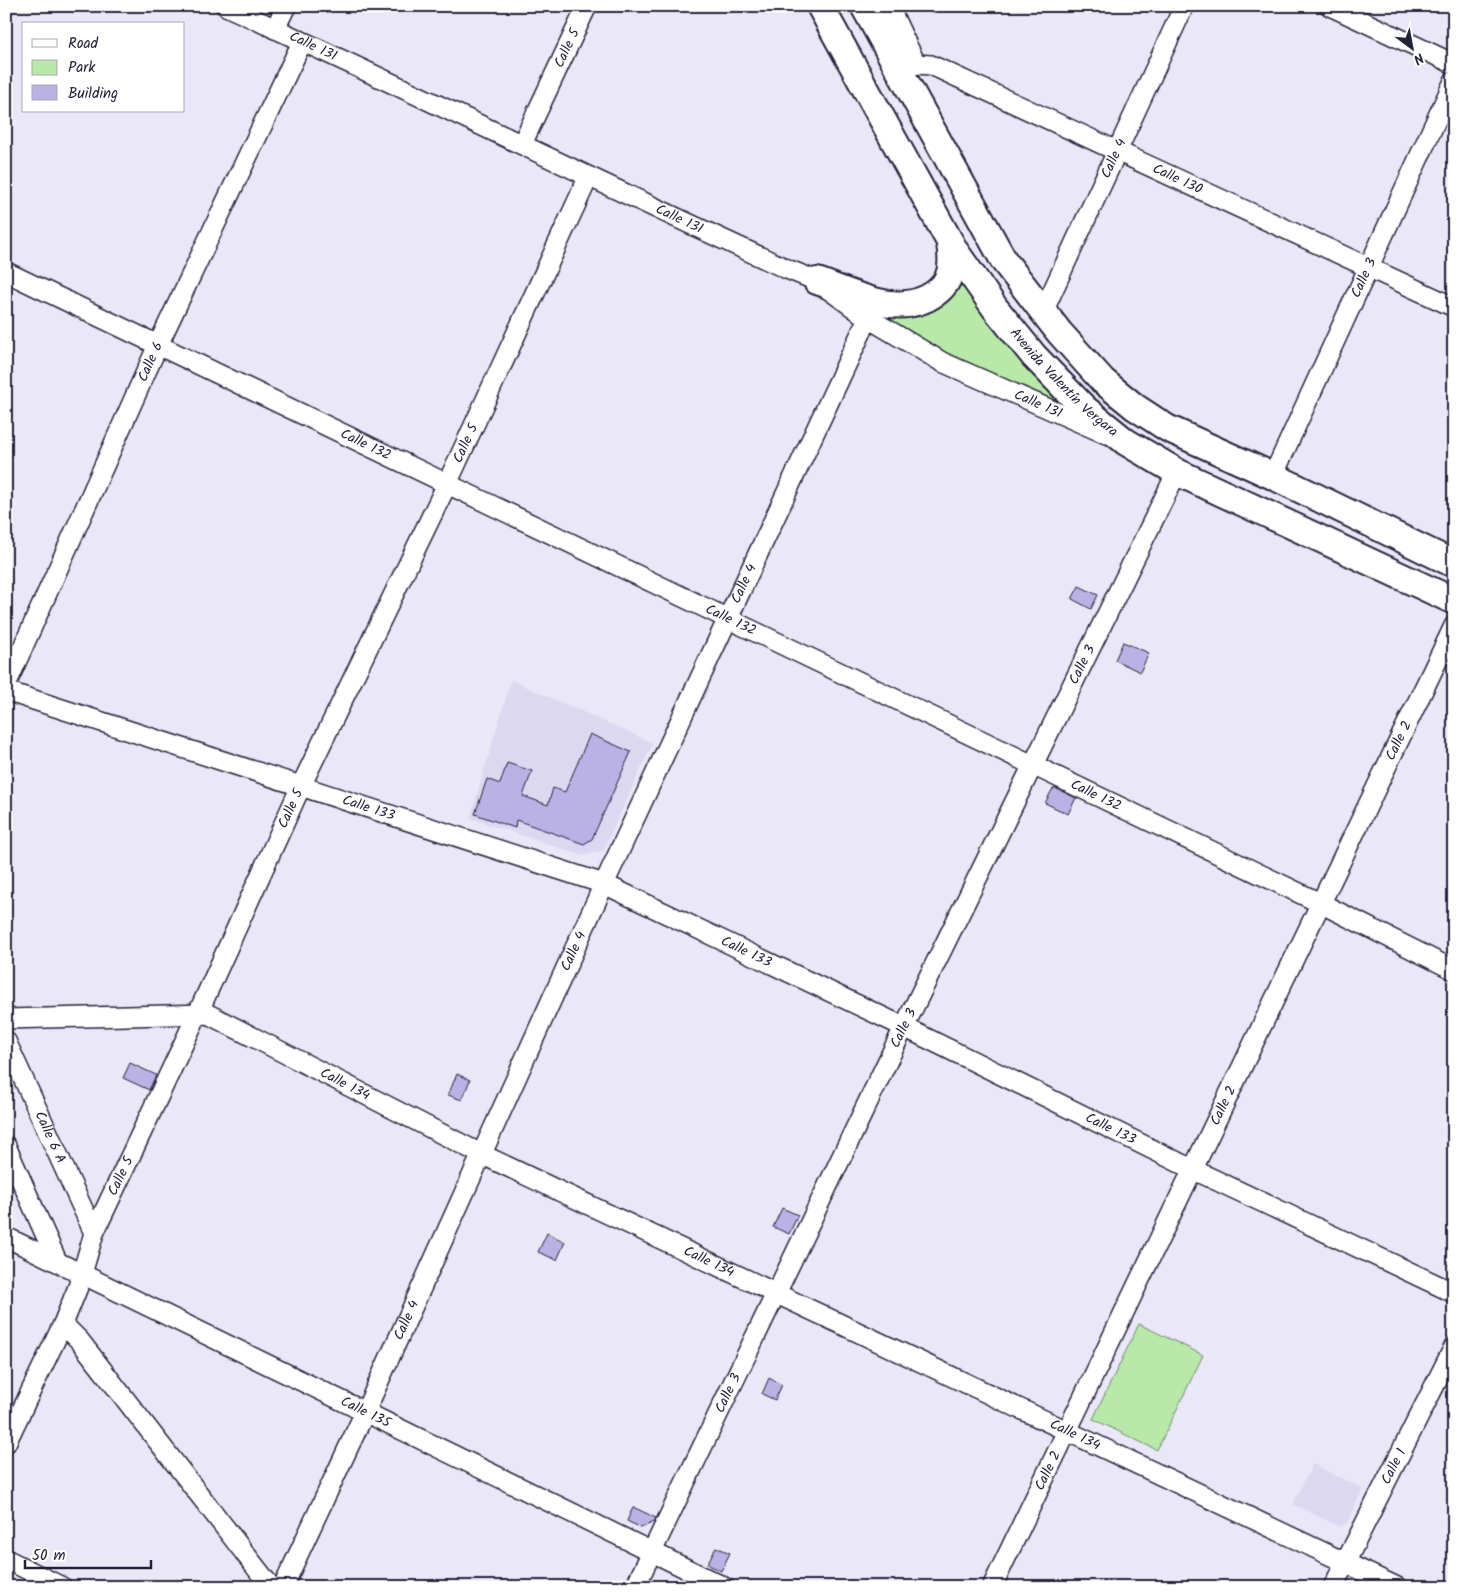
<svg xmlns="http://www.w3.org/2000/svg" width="1460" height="1593" viewBox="0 0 1460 1593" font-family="Kalam,sans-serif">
<rect width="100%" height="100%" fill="#eae8f7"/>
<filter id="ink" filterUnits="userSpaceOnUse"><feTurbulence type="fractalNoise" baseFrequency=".02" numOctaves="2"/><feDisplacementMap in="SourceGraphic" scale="10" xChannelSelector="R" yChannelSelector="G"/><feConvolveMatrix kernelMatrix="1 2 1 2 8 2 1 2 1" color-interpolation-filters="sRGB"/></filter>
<g filter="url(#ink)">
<g fill="#dcd8f1">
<polygon points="511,680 653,743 603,851 583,856 470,818"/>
<polygon points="1313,1464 1363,1489 1346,1524 1340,1527 1293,1504"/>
</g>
<g fill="#b9e9a8" stroke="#6e8672">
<polygon points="964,283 1074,411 921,344 864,302 944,302"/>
<polygon points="1139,1324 1203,1355 1157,1450 1093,1419"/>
</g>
<g fill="#bab2e4" stroke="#22223b">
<polygon points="1079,586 1098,595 1091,609 1072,599"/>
<polygon points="1123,642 1149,653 1140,672 1115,660"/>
<polygon points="590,734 631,752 592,839 584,844 516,820 515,828 475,814 487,779 500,784 507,763 532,771 523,796 548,805 553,788 565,792"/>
<polygon points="1055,788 1076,798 1068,814 1045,803 1052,790"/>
<polygon points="130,1063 156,1075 149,1090 123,1078"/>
<polygon points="457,1074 470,1080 462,1100 448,1095"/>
<polygon points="782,1208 798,1215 789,1234 773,1227"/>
<polygon points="547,1233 565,1242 557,1260 538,1252"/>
<polygon points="769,1378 782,1385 775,1400 762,1394"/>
<polygon points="633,1507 656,1518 654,1522 641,1528 627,1521"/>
<polygon points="716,1547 730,1553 721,1571 707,1564"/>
</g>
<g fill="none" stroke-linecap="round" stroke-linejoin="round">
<defs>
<g id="minor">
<path id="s1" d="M 226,6 C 414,92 599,183 787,269 L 817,281 L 868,318 L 942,362 L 1106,434"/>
<polyline points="1330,6 1454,64"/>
<polyline points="890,9 916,64"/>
<polyline points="275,29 286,6"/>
<path id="s2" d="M 899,71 L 916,64 L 931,65 L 1454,307"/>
<path id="s3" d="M 522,144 L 587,6"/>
<path id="s4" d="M 6,272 L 1320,903 L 1454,970"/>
<path id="s5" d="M 1043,312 L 1184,6"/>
<path id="s6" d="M 1273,476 L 1454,81"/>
<path id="s7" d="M 6,685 L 158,345 L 302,42"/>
<path id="s8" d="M 6,691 L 604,884 L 904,1027 L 1192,1169 L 1454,1293"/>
<path id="s9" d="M 6,1019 L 208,1014 L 481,1154 L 1397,1587"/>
<path id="s10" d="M 6,1041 L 94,1233"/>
<polyline points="6,1146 57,1261"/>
<path id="s11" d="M 6,1237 L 724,1587"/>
<polyline points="63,1324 80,1341 271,1587"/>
<path id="s12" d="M 6,1443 L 63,1324 L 78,1287 L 94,1233 L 198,1013 L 301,786 L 447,484 L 588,178"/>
<polyline points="6,1559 62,1587"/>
<path id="s13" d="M 283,1587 L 365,1412 L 604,884 L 868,318"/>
<path id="s14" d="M 635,1587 L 904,1027 L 1177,472"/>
<path id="s15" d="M 992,1587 L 1454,626"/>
<path id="s16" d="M 1333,1587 L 1454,1347"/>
</g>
<g id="secondary">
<path id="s17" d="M 820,6 L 955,251 L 995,308 L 1034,356 L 1084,408 L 1126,442 L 1177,472 L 1454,601"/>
<polyline points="864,6 1004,261 1059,332 1103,381 1135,407 1167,428 1273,476 1454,564"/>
<path d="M 817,281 C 853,293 898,319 934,294 C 953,281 953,264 950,243"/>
</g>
</defs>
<use href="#minor" stroke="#22223b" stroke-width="22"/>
<use href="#secondary" stroke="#22223b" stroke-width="30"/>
<use href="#minor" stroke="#fff" stroke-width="19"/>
<use href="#secondary" stroke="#fff" stroke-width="26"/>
</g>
</g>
<g text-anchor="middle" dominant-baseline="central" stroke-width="4" stroke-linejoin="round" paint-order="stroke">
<g font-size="14" fill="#22223b" stroke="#fff">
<text stroke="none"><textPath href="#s1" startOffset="96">Calle 131</textPath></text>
<text stroke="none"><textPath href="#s3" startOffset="106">Calle 5</textPath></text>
<text stroke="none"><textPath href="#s5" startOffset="169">Calle 4</textPath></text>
<text stroke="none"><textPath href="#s2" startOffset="305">Calle 130</textPath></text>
<text stroke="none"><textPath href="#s1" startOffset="501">Calle 131</textPath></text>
<text stroke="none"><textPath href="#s6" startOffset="218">Calle 3</textPath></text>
<text stroke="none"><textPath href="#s7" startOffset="354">Calle 6</textPath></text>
<text stroke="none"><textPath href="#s17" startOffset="451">Avenida Valentín Vergara</textPath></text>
<text stroke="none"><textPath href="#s1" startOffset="906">Calle 131</textPath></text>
<text stroke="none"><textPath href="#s12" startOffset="1101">Calle 5</textPath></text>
<text stroke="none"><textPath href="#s4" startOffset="399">Calle 132</textPath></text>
<text stroke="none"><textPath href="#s13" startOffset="1104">Calle 4</textPath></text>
<text stroke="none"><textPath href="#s4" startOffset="804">Calle 132</textPath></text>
<text stroke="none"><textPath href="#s14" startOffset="1025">Calle 3</textPath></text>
<text stroke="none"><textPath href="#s15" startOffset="939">Calle 2</textPath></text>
<text stroke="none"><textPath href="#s4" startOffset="1209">Calle 132</textPath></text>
<text stroke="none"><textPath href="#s12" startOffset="696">Calle 5</textPath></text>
<text stroke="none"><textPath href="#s8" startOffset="381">Calle 133</textPath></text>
<text stroke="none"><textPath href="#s13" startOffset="699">Calle 4</textPath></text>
<text stroke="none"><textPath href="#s8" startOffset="786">Calle 133</textPath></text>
<text stroke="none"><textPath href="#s14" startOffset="620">Calle 3</textPath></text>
<text stroke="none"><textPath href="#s9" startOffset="356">Calle 134</textPath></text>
<text stroke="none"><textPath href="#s15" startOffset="534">Calle 2</textPath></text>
<text stroke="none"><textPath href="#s8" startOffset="1191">Calle 133</textPath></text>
<text stroke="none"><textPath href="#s10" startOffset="106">Calle 6 A</textPath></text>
<text stroke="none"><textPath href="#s12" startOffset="291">Calle 5</textPath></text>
<text stroke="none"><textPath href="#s9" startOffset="761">Calle 134</textPath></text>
<text stroke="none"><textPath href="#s13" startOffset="294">Calle 4</textPath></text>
<text stroke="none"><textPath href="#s14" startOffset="215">Calle 3</textPath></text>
<text stroke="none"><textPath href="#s11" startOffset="400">Calle 135</textPath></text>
<text stroke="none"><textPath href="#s9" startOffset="1166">Calle 134</textPath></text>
<text stroke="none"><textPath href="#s16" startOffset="135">Calle 1</textPath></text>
<text stroke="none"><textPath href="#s15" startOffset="129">Calle 2</textPath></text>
</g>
</g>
<rect width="1460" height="1593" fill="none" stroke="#fff" stroke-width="25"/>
<rect x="12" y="12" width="1435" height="1568" fill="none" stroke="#22223b" stroke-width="2" filter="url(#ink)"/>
<rect x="22" y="22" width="162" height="90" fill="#ffffff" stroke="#a7a7b1"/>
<rect x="32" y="39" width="25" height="8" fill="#ffffff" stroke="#a7a7b1"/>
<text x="68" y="48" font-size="15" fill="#22223b">Road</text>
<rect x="32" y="60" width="25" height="15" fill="#b9e9a8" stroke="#a7a7b1"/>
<text x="68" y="72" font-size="15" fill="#22223b">Park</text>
<rect x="32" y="85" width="25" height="15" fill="#bab2e4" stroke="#a7a7b1"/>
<text x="68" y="98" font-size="15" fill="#22223b">Building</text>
<g transform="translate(1412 48) rotate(148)" stroke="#ffffff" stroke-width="4" paint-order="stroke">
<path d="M0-4L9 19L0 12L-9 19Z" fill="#22223b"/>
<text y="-8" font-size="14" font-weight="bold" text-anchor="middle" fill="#22223b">N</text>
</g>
<path d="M25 1560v8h126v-8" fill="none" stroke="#22223b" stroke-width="2.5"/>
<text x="32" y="1560" font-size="15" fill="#22223b" stroke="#ffffff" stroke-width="4" paint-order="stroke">50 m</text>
</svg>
